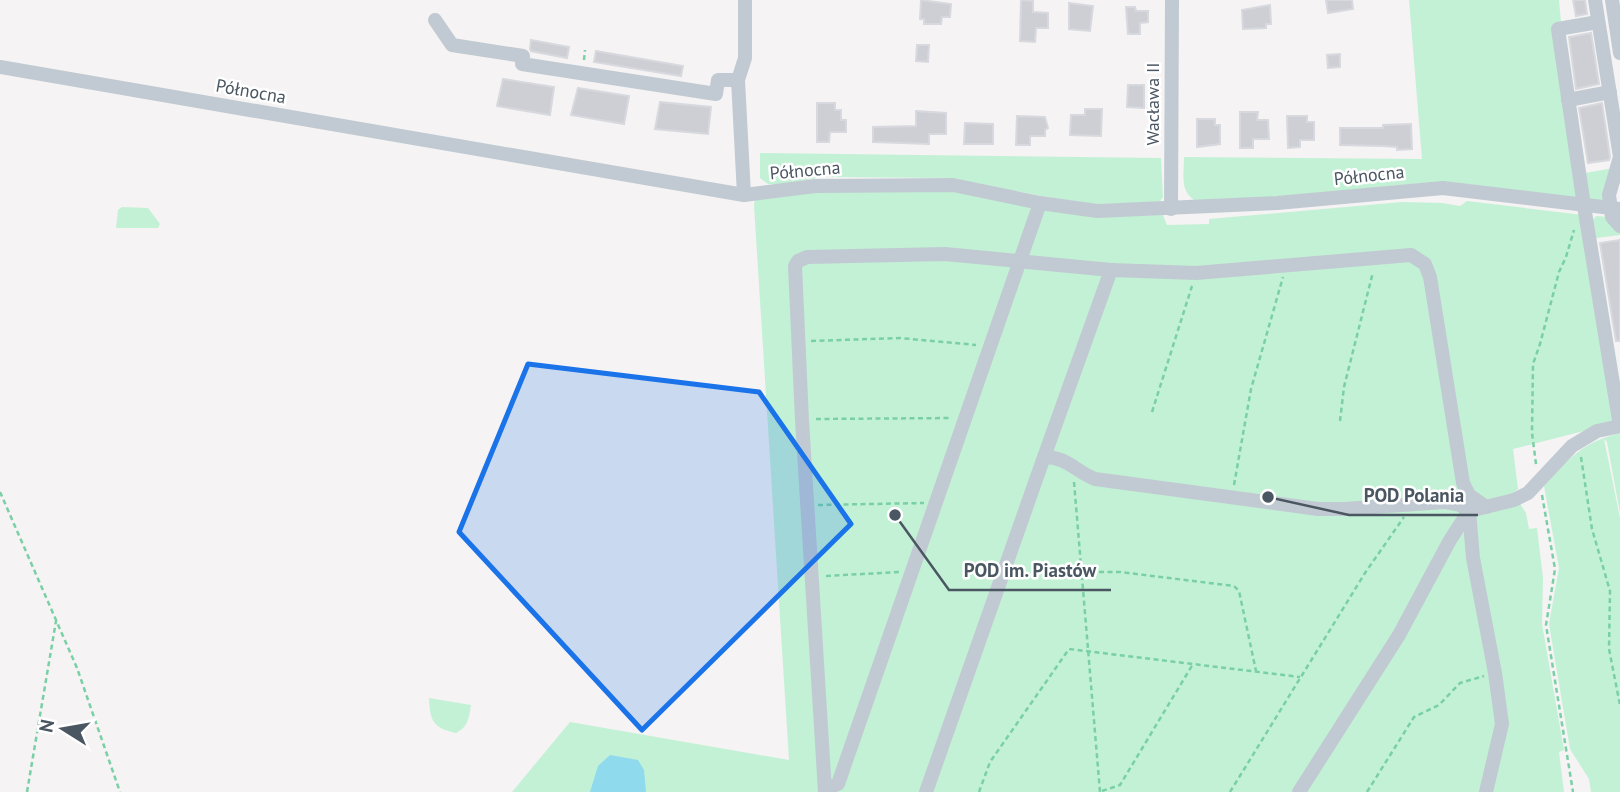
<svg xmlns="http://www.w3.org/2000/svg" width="1620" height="792" viewBox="0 0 1620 792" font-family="'PT Sans',sans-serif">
<rect width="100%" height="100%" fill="#f5f3f3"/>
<g fill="#c3f1d5">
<path d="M 1409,0 L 1559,0 L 1577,198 L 1457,183 L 1424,183 L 1273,197 L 1198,202 C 1179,193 1184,176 1184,157 L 1422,159 Z"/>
<polygon points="760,153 1161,158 1163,197 1159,203 1094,204 1041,196 951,178 823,177 779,185 768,184 760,178"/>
<polygon points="1614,168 1603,202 1590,200 1585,173"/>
<polygon points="822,190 949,190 1030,207 1031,214 1045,210 1100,216 1163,215 1167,225 1209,224 1209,219 1402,202 1442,203 1460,206 1467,201 1583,215 1615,423 1513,449 1518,489 1513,493 1526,513 1529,529 1537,528 1543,578 1542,624 1564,750 1559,752 1564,792 512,792 570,722 789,760 754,205 755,199"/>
<polygon points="122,207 148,208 160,224 158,228 116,228 118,210"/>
<polygon points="1596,216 1608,217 1620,230 1620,235 1596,238 1593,220"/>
<path d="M 1620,433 L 1620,513 L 1607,442 L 1604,439 L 1620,518 L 1620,792 L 1591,792 L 1589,779 L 1570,749 L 1549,624 L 1559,568 L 1544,486 C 1570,458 1581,443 1620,433 Z"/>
<path d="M 429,698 L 471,705 C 469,718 468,727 456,733 C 433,728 430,721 429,698 Z"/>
</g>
<polygon fill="#90daee" points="610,755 638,760 644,770 646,792 590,792 598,766"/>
<g fill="#cdcfd5" stroke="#d7d9de" stroke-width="2">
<polygon points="921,0 951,4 950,17 942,17 941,24 924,24 924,19 920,19"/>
<polygon points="1021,0 1033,1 1033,12 1048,13 1048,28 1036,28 1035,42 1020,41"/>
<polygon points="1326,0 1352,0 1353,9 1328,13"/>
<polygon points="1573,0 1585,0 1587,14 1576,16"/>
<polygon points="1069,3 1093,6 1090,31 1069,29"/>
<polygon points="1270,5 1271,24 1266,24 1266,28 1243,29 1242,10"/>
<polygon points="1126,7 1135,7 1136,11 1148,11 1148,22 1140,23 1140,34 1128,34"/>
<polygon points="1591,33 1599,84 1576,89 1569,37"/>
<polygon points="531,40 569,47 567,58 531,51 530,49"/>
<polygon points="917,45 929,45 928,62 916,61"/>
<polygon points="596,51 683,66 681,76 594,62"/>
<polygon points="1340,54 1340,67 1328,68 1327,55"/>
<polygon points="503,79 554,87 550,115 497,106"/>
<polygon points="1128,85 1144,85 1144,108 1127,107"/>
<polygon points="578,88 629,96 624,124 571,115"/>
<polygon points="660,102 711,107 708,134 655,129"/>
<polygon points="817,103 835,103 835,110 841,110 841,120 846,120 846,132 830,132 829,142 817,142"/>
<polygon points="1602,103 1610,157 1609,160 1588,163 1579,108"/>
<polygon points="1085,109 1102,109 1101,136 1070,135 1071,115 1085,115"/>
<polygon points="916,111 946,113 946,134 929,134 929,144 873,142 873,127 916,126"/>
<polygon points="1240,112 1258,112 1257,120 1268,120 1269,139 1253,139 1253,148 1240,148"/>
<polygon points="1017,116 1045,117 1048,128 1045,130 1045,136 1030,136 1030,145 1016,145"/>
<polygon points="1287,116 1307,116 1307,122 1314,122 1314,140 1300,140 1300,147 1288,148"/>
<polygon points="1197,119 1215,119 1215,125 1220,125 1220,144 1197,147"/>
<polygon points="965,123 993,124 993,144 964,144"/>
<polygon points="1411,124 1412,149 1397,150 1397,147 1383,146 1340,145 1340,128 1383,128 1383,125"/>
<polygon points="1620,240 1620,341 1616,341 1600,243"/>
</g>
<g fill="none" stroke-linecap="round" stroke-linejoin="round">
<g stroke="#7ad0a6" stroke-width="2.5" stroke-dasharray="5 3.5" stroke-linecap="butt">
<polyline points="584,60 585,50"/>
<polyline points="811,341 900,338 976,345"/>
<polyline points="1152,412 1192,286"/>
<polyline points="816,419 952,418"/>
<polyline points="1340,421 1344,387 1373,272"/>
<polyline points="1581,457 1592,529 1610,591 1609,649 1620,705"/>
<polyline points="1536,464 1532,433 1533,364 1540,344 1559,272 1566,257 1574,230"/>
<polyline points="1074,482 1100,792"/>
<polyline points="1234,485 1251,389 1283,277"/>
<polyline points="0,492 77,668 120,792"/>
<polyline points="1542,495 1555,569 1546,625 1573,792"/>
<polyline points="818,505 924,503"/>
<polyline points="1082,572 1120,572 1234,586 1239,591 1256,671"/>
<polyline points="826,576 899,572"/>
<polyline points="1102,791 1120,785 1193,664"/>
<polyline points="27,792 56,621"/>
<polyline points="979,792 990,762 1069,649 1300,677"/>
<polyline points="1230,792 1365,573 1404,517"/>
<polyline points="1367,792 1414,717 1439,705 1460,683 1484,676"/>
</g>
<g stroke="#c1cad2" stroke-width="14">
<polyline points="1595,0 1620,157 1609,195 1612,217 1620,226"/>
<polyline points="1612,0 1620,53"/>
<polyline points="435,20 452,45 523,56 522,64 716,94 718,80 738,80"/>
<polyline points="0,67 744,195 815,186 953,185 1040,203 1097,211 1277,203 1443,188 1620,209"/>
<polyline points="1568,100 1610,92"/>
<polyline points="744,195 738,80 745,58 745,0"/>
<polyline points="1171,209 1172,0"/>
<polyline points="1044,457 1111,270 1196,273 1411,255 1425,264 1430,277 1463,483 1469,495 1486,507"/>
<polyline points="1469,511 1473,558 1495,673 1502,724 1486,792"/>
<polyline points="825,789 838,784 1040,203"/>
<polyline points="825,792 802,420 795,266 798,261 807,257 945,254 1111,270"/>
<path d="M 926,792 L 1044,457 C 1067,457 1075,471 1095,479 L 1318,509 L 1344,509 L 1445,502 L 1460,505 L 1469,511"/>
<polyline points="1299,792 1399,635 1450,540 1469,511 1514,500 1528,493 1572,446 1597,431 1620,426 1584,206 1558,29 1598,22"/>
</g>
</g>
<path fill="#1a73e8" fill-opacity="0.2" stroke="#1a73e8" stroke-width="5" stroke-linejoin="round" d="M 528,364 L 759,392 L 851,524 L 642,730 L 459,532 Z"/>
<g text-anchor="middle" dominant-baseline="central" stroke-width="5" stroke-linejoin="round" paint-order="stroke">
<g font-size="18" fill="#4a5661" stroke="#fff">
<text transform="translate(251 91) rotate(10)">Północna</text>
<text transform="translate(1152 104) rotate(-90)">Wacława II</text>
<text transform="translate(805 170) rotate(-5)">Północna</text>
<text transform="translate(1369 175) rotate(-6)">Północna</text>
</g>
</g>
<path fill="none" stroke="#4a5661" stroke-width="2.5" d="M1268 497L1349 515H1478M895 515L949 590H1111"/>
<g fill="#4a5661" stroke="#fff" stroke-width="2.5">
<circle cx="1268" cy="497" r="7"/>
<circle cx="895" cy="515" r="7"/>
</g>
<g font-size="19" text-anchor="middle" font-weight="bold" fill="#4a5661" stroke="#fff" stroke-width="5" stroke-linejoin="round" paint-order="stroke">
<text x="1414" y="502">POD Polania</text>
<text x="1030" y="577">POD im. Piastów</text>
</g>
<g transform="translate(63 729) rotate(281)" stroke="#ffffff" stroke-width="5" paint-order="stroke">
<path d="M0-5L12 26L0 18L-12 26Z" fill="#4a5661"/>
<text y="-10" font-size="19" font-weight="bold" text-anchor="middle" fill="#4a5661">N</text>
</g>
</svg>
